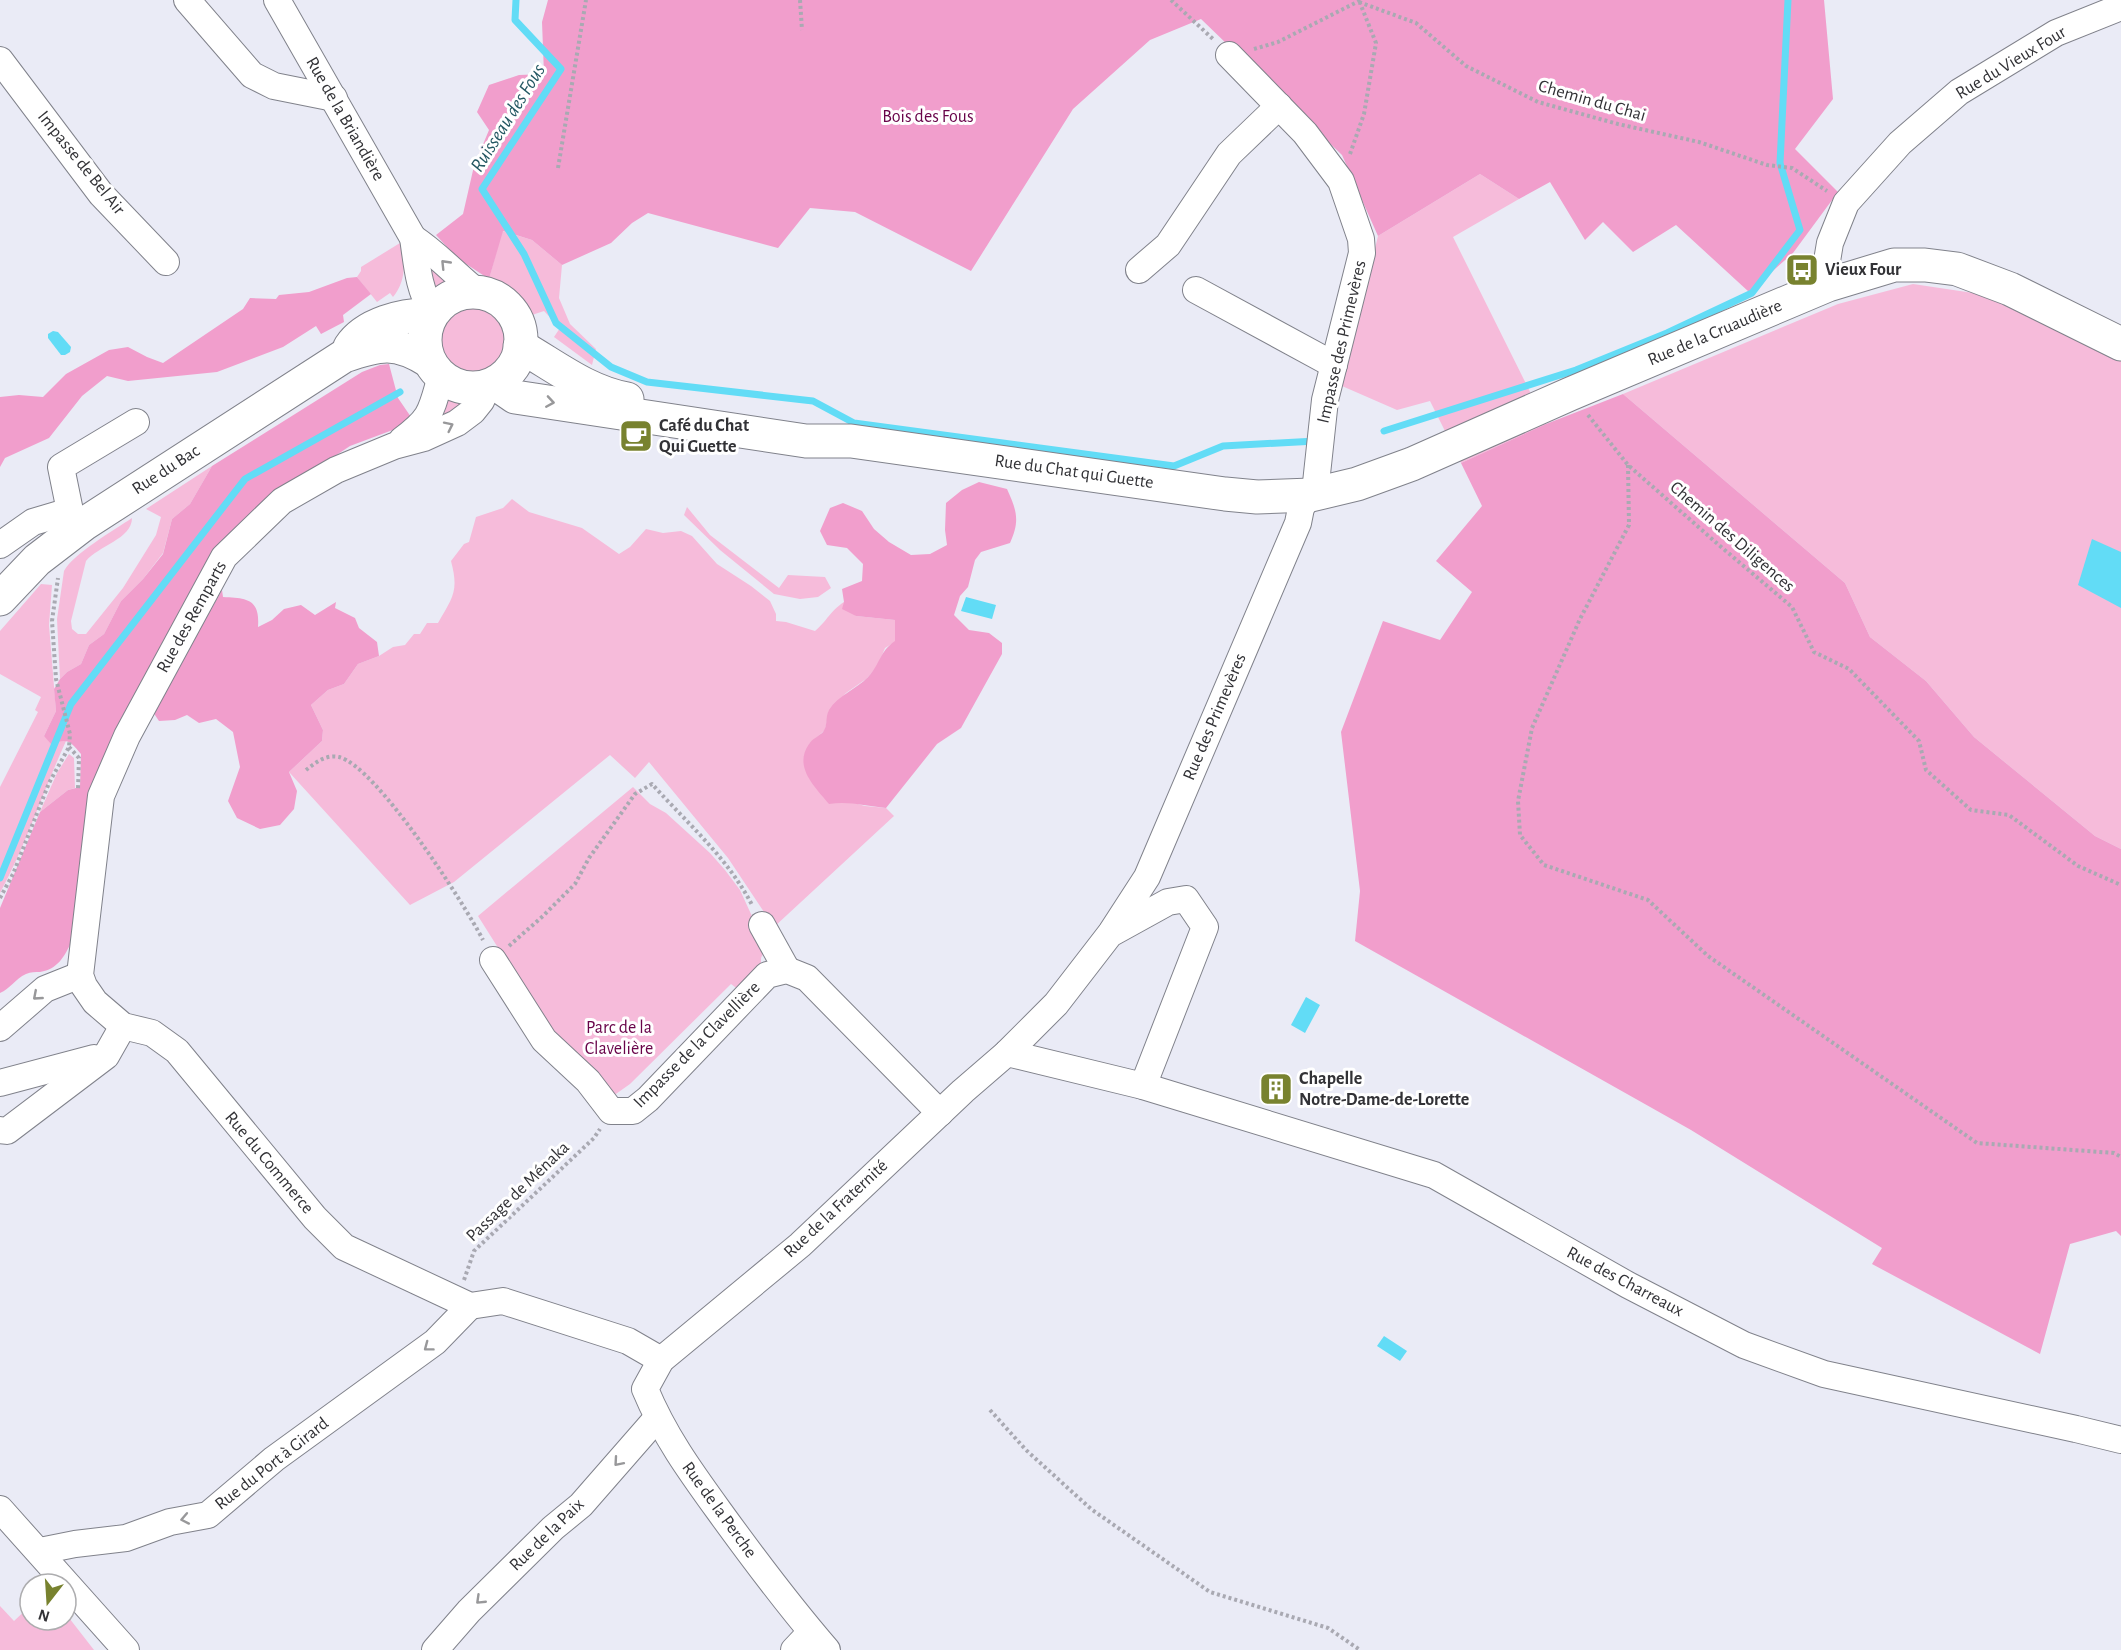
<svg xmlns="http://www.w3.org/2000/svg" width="2121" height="1650" viewBox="0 0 2121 1650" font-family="'Alegreya Sans',sans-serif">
<rect width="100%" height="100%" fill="#eaebf6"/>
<g fill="#f6bbda">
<polygon points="1480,174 1519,199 1453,237 1546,424 1461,463 1430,401 1397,410 1342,386 1378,236"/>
<polygon points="502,231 532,240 562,265 559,298 570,324 596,349 592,365 554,337 560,328 544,311 529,316 516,297 489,279"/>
<path d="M 400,243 C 406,260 406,282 393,297 L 390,293 L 377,302 L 357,277 L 361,271 L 361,267 Z"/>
<polygon points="427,261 453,288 435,294"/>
<polygon points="1913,284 2000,297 2121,354 2121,849 2095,836 1974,737 1926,681 1870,637 1845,583 1623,394 1838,304"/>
<circle cx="473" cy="341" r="37"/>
<polygon points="451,391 469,398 469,400 438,420 449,392"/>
<path d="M 212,466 L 190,504 L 172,519 L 163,553 L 143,579 L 121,601 L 104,634 L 89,645 L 81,664 L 67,672 L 60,679 L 57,619 L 64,571 C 73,554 114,530 132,518 C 132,539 98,546 86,561 L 71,621 L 72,629 L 78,634 L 86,634 L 123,588 L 156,535 L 161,517 L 146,509 Z"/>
<path d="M 512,499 L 529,512 L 582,528 L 619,554 L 630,547 L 646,529 L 663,533 L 681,531 L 692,536 L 717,564 L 751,586 L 770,601 L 776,614 L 776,621 L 786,622 L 815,631 C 828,620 829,612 844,602 L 856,616 L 895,620 L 895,642 L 885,648 L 877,667 L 866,679 L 846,693 L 829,711 L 825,730 L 809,744 L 829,803 L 847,801 L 865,806 L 886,808 L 894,816 L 774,927 L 728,858 L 649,762 L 635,778 L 610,755 L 454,882 L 410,905 L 289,772 L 322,741 L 323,730 L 311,705 L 328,690 L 344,684 L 358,664 L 379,656 L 393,647 L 405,645 L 414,634 L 420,634 L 427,623 L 438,623 C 453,597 459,591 451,561 L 464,544 L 469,542 L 476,517 L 503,508 Z"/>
<polygon points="687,507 710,535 779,588 788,575 825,577 831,588 818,597 800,599 774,594 720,550 684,515"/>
<path d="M 41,584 L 52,585 L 49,625 L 56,711 L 44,736 L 66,741 C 43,791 26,845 0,893 L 0,787 L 38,712 L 35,710 L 41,697 L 0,674 L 0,631 Z"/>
<polygon points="69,754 74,758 75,788 68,790 40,812 57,773"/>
<polygon points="633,787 650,804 666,813 710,853 725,870 740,890 766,947 761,958 761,971 743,993 731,984 630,1084 613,1096 556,1040 478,916"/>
<polygon points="0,1606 14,1621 30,1606 30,1620 66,1620 66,1614 94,1650 0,1650"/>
</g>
<g fill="#f19ecc">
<polygon points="548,0 1824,0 1833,99 1795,149 1838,192 1793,253 1749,292 1676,225 1633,252 1603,222 1585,240 1550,182 1519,199 1480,174 1378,236 1342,155 1201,19 1150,40 1073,109 971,271 855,212 810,208 778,248 648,213 632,223 611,243 562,265 532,240 503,231 489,279 457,258 436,235 463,214 474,166 489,130 477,112 489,85 519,75 544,74 542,22"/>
<polygon points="357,277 371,294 343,315 344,322 321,334 316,326 283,347 217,372 128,381 107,376 82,396 49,438 5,458 0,467 0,397 19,395 43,397 66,374 109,350 128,347 147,357 163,363 243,309 250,298 276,299 279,295 309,292 347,278"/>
<path d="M 389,364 L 398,398 L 411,417 L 398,428 L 350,446 L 272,498 L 140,697 L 72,941 C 64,957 58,969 40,972 C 35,972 31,972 26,974 C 15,979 10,989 0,993 L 0,908 L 40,812 L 68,790 L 80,787 L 81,754 C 70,741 68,738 51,744 L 44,736 L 56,711 L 54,689 L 60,679 L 67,672 L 81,664 L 89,645 L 104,634 L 121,601 L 143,579 L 163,554 L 172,519 L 190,504 L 212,466 L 362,372 L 380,365 Z"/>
<polygon points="1623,394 1845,583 1870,637 1926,681 1974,737 2095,836 2121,849 2121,1236 2116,1231 2070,1244 2040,1354 1872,1264 1882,1248 1691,1130 1355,941 1360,891 1341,732 1383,621 1440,640 1472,592 1436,561 1482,506 1461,463 1546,424"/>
<path d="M 979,482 L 1007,489 C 1017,511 1020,521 1010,543 L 981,552 L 975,560 L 968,587 L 960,596 L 954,615 L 969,630 L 989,633 L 1002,643 L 1002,654 L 961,728 L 937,744 L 886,808 C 866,806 849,801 829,804 C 815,787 793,767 809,744 C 812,739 819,736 823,732 C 828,726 825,717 829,710 C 838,695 857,689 868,677 C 881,663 879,652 895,641 L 895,620 L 856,616 L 842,609 L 844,602 L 842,589 L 862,581 L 863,564 L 847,548 L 827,545 L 820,531 L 830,508 L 843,503 L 862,511 L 874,529 L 889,542 L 911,555 L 930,554 L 947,545 L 945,530 L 946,503 L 962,490 Z"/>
<path d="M 222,590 L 223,597 C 247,598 260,599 258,627 L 272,620 L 284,609 L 301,605 L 315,615 L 336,602 L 335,608 L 355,618 L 359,628 L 377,642 L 379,656 L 358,664 L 344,684 L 328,690 L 311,705 L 323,730 L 322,741 L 289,772 L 297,791 L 294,809 L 280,825 L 260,829 L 237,818 L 228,801 L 240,767 L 233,732 L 216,719 L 199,723 L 187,715 L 175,720 L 159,721 L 153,712 Z"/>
</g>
<g fill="#62dcf6">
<polygon points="53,331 58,332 71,347 70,352 65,355 61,355 48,338 48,334"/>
<polygon points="2092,539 2121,552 2121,608 2078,585"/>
<polygon points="966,597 996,605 992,619 961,611"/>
<polygon points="1306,997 1320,1005 1305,1033 1291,1025"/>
<polygon points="1384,1336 1407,1351 1400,1361 1377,1346"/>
</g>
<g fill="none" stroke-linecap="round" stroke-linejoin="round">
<g stroke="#62dcf6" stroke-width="7">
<polyline points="516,0 515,20 561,69 482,189 524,254 556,323 611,367 647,382 813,401 854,423 1174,466 1223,446 1316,441"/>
<polyline points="1384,431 1576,370 1667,333 1752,293 1800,230 1780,163 1788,0"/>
<polyline points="0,878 71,704 245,479 400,392"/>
</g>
<defs>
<g id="minor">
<polyline points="187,0 252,75 274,86 334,98"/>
<path d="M 277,0 L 413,238 C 417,264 418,288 432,311"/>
<polyline points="0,60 101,194 166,262"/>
<path d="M 413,238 C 436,253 455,274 476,291"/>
<polyline points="1139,270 1168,245 1229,154 1279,106"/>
<polyline points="1828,285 1826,267 1830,243 1846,203 1900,143 1959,92 2056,33 2121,7"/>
<polyline points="1196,290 1334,365"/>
<polyline points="488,386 481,401 473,411 457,423 424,438 394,446 336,470 282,501 224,557 127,736 101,796 80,975 84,986 95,1002 123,1026 152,1033 177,1051 315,1218 344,1247 470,1306 503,1301 628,1341 661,1360"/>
<path d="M 402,440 C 432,418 431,411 441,376"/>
<polyline points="70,511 61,467 136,422"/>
<polyline points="0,545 33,522 70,511"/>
<polyline points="762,925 787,970"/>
<polyline points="1112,931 1147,877 1298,523 1301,508 1316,483 1325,400 1362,253 1361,239 1341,181 1305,133 1229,55"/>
<polyline points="493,960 544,1040 588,1081 611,1111 633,1111 648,1099 767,975 787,970 807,978 940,1113"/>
<polyline points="0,1028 45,989 80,975"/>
<polyline points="1007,1053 1143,1086 1434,1175 1628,1285 1744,1345 1824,1374 2076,1429 2121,1440"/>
<polyline points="0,1083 94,1058"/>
<polyline points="0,1130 7,1131 106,1056 123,1026"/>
<polyline points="0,1509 126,1650"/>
<polyline points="40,1551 75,1544 126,1538 170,1522 208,1515 274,1459 435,1342 470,1306"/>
<polyline points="435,1650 469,1611 553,1528 581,1505 657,1418"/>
<polyline points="794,1650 811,1632"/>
<path d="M 827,1650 C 789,1606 753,1558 719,1511 C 690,1471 664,1435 645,1389 L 661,1360 L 800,1245 L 963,1091 L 1007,1053 L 1056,1004 L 1110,934 L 1168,902 L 1186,899 L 1205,927 L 1143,1086"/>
</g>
<g id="major">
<circle cx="473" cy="340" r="48"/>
<path d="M 520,346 C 555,366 587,392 627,399"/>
<path d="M 350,347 C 365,324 403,314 430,315"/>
<polyline points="496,384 515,397 806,441 851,441 1225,494 1257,497 1311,495 1357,484 1412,464 1570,394 1828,285 1894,265 1925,265 1957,269 2010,289 2121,344"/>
<path d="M 0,599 L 37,560 L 84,524 L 344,356 C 380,344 395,340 429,361"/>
</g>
</defs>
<use href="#minor" stroke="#80828b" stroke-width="28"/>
<use href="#major" stroke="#80828b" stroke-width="35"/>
<g stroke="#a9a9b2" stroke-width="4" stroke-dasharray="3 3" stroke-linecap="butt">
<polyline points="800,0 802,30"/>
<polyline points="1171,0 1214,40"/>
<polyline points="1359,2 1416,23 1466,66 1538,102 1618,124 1699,142 1767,165 1792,168 1827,191"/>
<polyline points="1254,49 1278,42 1361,0"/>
<polyline points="1350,154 1364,114 1376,43 1360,3"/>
<polyline points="558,168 586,0"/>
<polyline points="1588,415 1628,465 1720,546 1792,607 1814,652 1849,669 1919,741 1926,770 1971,810 2009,815 2078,866 2121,885"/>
<polyline points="1628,465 1629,525 1580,619 1532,728 1518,801 1520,835 1544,865 1648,900 1708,956 1977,1143 2114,1153 2121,1157"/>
<polyline points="69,747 79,758 78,789"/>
<path d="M 306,770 C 315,763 326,754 339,757 C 376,766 464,903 483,940"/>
<polyline points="0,898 13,874 49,783 69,747 70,734 56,679 52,621 58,578"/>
<path d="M 509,946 L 543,916 L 575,884 L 589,858 L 635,794 L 652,784 C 687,823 728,858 752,905"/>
<polyline points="464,1280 474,1251 594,1138 600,1129"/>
<polyline points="990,1410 1026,1450 1091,1509 1210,1592 1328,1628 1360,1650"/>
</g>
<use href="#minor" stroke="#fff" stroke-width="26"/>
<use href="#major" stroke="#fff" stroke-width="33"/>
</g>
<defs><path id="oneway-chevron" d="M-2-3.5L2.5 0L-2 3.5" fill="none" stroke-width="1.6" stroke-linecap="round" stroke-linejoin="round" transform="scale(1.5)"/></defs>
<g stroke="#98989a">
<use href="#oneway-chevron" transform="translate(445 264) rotate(-134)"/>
<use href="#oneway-chevron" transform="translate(550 402) rotate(9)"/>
<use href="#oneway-chevron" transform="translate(449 426) rotate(-26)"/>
<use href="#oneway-chevron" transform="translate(37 996) rotate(139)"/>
<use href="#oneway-chevron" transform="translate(428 1347) rotate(143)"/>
<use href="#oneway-chevron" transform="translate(618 1462) rotate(131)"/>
<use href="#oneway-chevron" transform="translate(185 1519) rotate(169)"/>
<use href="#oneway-chevron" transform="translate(480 1600) rotate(136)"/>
</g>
<defs>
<symbol id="bus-square" viewBox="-11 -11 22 22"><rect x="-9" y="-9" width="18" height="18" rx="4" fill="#78822f" stroke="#fff"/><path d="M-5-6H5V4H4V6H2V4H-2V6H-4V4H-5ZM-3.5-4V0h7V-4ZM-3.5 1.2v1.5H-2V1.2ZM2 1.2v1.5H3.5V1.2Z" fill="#fff"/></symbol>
<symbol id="cafe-square" viewBox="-11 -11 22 22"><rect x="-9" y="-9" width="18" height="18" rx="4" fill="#78822f" stroke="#fff"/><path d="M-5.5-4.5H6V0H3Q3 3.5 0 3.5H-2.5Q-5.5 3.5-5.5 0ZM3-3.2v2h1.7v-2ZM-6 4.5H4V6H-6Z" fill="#fff"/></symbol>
<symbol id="building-square" viewBox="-11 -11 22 22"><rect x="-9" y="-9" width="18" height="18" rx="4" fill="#78822f" stroke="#fff"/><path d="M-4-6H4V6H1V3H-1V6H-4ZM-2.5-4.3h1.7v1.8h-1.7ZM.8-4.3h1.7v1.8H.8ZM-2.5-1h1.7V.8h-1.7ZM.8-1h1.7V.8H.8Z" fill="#fff"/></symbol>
</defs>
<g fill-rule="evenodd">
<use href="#bus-square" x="1783" y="251" width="38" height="38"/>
<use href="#cafe-square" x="617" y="417" width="38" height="38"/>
<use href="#building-square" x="1257" y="1070" width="38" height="38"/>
</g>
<g text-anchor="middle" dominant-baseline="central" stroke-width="6" stroke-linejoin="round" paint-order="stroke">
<g font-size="18" fill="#323236" stroke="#fff">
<text transform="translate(2011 63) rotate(-31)">Rue du Vieux Four</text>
<text transform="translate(1592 101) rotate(16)">Chemin du Chai</text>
<text transform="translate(345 119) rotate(60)">Rue de la Briandière</text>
<text transform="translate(81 163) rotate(51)">Impasse de Bel Air</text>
<text transform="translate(1715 333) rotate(-23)">Rue de la Cruaudière</text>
<text transform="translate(1342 342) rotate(-77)">Impasse des Primevères</text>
<text transform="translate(166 470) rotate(-33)">Rue du Bac</text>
<text transform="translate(1074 472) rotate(8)">Rue du Chat qui Guette</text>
<text transform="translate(1732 537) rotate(41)">Chemin des Diligences</text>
<text transform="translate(192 617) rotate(-61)">Rue des Remparts</text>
<text transform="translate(1215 717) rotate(-67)">Rue des Primevères</text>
<text transform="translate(697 1045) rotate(-45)">Impasse de la Clavellière</text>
<text transform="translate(269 1163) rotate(50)">Rue du Commerce</text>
<text transform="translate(518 1192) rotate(-44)">Passage de Ménaka</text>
<text transform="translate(836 1209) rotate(-43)">Rue de la Fraternité</text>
<text transform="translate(1625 1282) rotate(28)">Rue des Charreaux</text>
<text transform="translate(272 1464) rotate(-38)">Rue du Port à Girard</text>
<text transform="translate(719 1510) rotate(54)">Rue de la Perche</text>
<text transform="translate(547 1535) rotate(-44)">Rue de la Paix</text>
</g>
<g font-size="18" fill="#680349" stroke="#fff">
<text x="928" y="117">Bois des Fous</text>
<text x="619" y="1028">Parc de la<tspan x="619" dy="21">Clavelière</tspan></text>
</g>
<g font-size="18" font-weight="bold" fill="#323236" stroke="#fff" text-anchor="start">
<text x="1825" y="270">Vieux Four</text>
<text x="659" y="426">Café du Chat<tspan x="659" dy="21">Qui Guette</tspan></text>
<text x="1299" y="1079">Chapelle<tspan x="1299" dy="21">Notre-Dame-de-Lorette</tspan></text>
</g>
<g font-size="20" font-style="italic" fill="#245863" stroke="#fff">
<text transform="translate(508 118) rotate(-58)">Ruisseau des Fous</text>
</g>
</g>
<g transform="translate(48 1602) rotate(197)"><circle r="28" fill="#ffffff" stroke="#adadaf" stroke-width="1.5"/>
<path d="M0-4.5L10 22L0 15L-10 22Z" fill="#78822f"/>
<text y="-9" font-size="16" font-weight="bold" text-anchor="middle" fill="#323236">N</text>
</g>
</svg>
